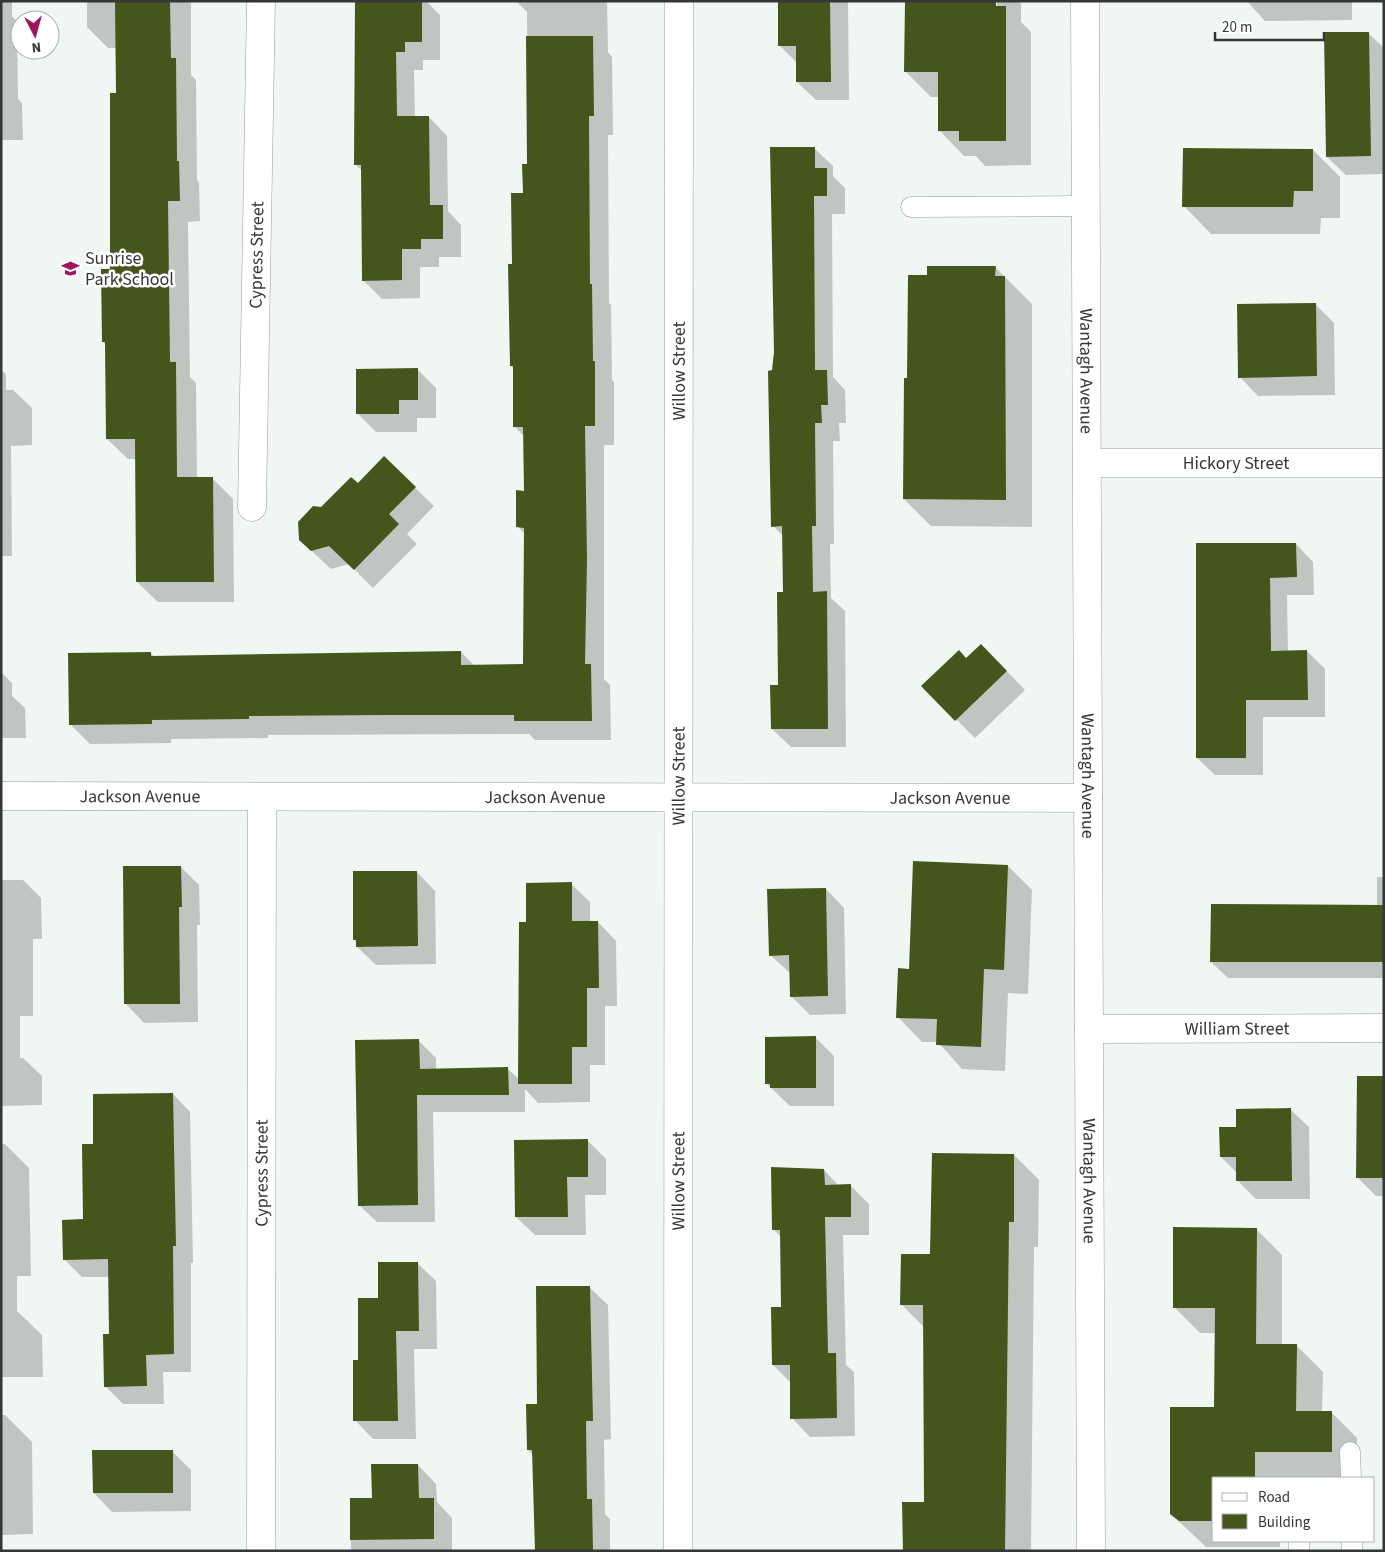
<svg xmlns="http://www.w3.org/2000/svg" width="1385" height="1552" viewBox="0 0 1385 1552" font-family="'Source Sans 3',sans-serif">
<rect width="100%" height="100%" fill="#f0f7f2"/>
<g fill="#0003" fill-rule="evenodd">
<polygon points="1,1 12,1 12,16 17,22 18,99 22,103 23,140 1,140"/>
<polygon points="87,1 191,2 191,75 196,80 197,180 199,183 200,221 188,222 190,377 196,383 197,479 212,478 233,499 234,602 158,602 137,582 136,459 128,459 107,439 106,345 103,342 112,270 117,48 108,48 87,27"/>
<polygon points="356,1 426,1 440,15 440,60 423,60 423,70 414,70 415,117 429,117 447,136 448,211 461,225 461,257 439,257 439,267 420,267 420,298 382,299 363,280 363,172 355,164"/>
<polygon points="516,1 607,1 608,52 612,57 613,135 608,135 609,303 611,305 612,380 614,382 614,445 604,445 604,679 610,685 611,740 535,740 529,734 268,735 268,738 171,739 171,743 90,744 70,724 151,653 155,658 461,652 475,666 524,666 525,534 518,527 525,492 525,437 515,427 514,369 511,366 513,265 528,165 527,12"/>
<polygon points="779,1 848,2 849,100 816,100 797,82 797,63 780,46"/>
<path d="M 906,1 L 1019,1 L 1021,4 L 1021,22 L 1031,32 L 1031,165 L 985,166 L 976,156 L 964,156 L 939,130 L 939,97 L 931,97 L 906,72 ZM 995,2 L 997,2 L 997,13 Z"/>
<polygon points="1247,1 1352,1 1352,20 1265,21"/>
<polygon points="1368,33 1384,48 1384,174 1346,175 1327,157"/>
<polygon points="814,148 833,166 833,176 845,188 845,214 832,214 833,377 845,390 846,423 839,423 840,441 833,441 834,544 830,544 831,598 845,611 846,747 791,747 772,729 779,686 785,593 784,537 773,526 773,371"/>
<polygon points="1313,150 1340,177 1340,218 1321,218 1320,234 1211,234 1184,206"/>
<polygon points="995,267 1032,304 1032,527 931,526 904,499 908,380"/>
<polygon points="1315,304 1334,323 1335,395 1258,396 1240,377"/>
<polygon points="1,370 6,374 6,390 13,390 32,408 32,445 11,446 12,556 1,556"/>
<polygon points="418,370 436,388 436,418 417,418 417,432 376,432 357,413"/>
<polygon points="384,458 434,506 407,534 417,544 373,588 349,564 331,569 300,540 322,508 358,485"/>
<polygon points="1197,544 1296,544 1313,562 1314,595 1287,595 1288,652 1307,651 1325,669 1325,717 1263,717 1263,775 1215,775 1197,758"/>
<polygon points="966,660 1000,664 1025,690 975,738 923,686"/>
<polygon points="1,672 12,683 12,696 25,708 26,738 1,738"/>
<polygon points="1008,866 1032,890 1028,994 1008,993 1005,1071 962,1069 938,1042 922,1042 898,1017"/>
<polygon points="181,867 199,885 200,925 197,925 198,1022 144,1023 126,1004"/>
<polygon points="417,872 435,891 436,964 376,965 357,947 355,939"/>
<polygon points="1377,877 1384,877 1384,978 1228,978 1211,962 1377,907"/>
<polygon points="1,880 23,880 41,898 42,939 33,939 33,1016 20,1016 20,1058 23,1058 42,1076 42,1105 1,1106"/>
<polygon points="571,884 590,902 590,922 598,922 616,941 617,1006 605,1006 605,1065 590,1065 590,1102 538,1103 525,1089 525,1112 433,1112 435,1222 377,1222 359,1205 419,1041 436,1058 436,1070 508,1069 520,1080 528,923"/>
<polygon points="826,889 844,908 846,1014 810,1015 791,996 791,974 770,955"/>
<polygon points="815,1037 834,1056 834,1106 790,1106 766,1083"/>
<polygon points="173,1094 190,1112 193,1263 191,1263 191,1372 163,1372 164,1404 123,1404 105,1386 110,1335 109,1277 82,1277 64,1259 84,1221 95,1145"/>
<polygon points="1290,1109 1309,1127 1310,1199 1256,1199 1238,1181 1238,1174 1221,1157 1237,1129"/>
<polygon points="1384,1129 1384,1196 1376,1196 1357,1177"/>
<polygon points="587,1140 606,1159 606,1195 585,1195 586,1235 535,1235 516,1217"/>
<polygon points="1,1144 5,1144 29,1168 31,1276 17,1276 17,1311 42,1335 43,1377 1,1377"/>
<polygon points="1014,1155 1039,1180 1038,1247 1034,1247 1031,1551 904,1551 925,1503 925,1328 901,1304"/>
<polygon points="824,1170 839,1186 851,1186 869,1204 869,1235 843,1235 846,1365 854,1372 855,1436 810,1437 792,1418 791,1383 773,1365 782,1309 782,1238 773,1229"/>
<polygon points="1256,1229 1282,1255 1282,1345 1297,1346 1323,1372 1322,1412 1331,1412 1357,1438 1357,1478 1214,1478 1214,1541 1280,1541 1280,1547 1206,1547 1171,1514 1215,1408 1216,1333 1200,1333 1174,1307"/>
<polygon points="417,1263 436,1281 437,1349 414,1349 416,1439 373,1439 355,1420 379,1299"/>
<polygon points="589,1287 608,1305 611,1439 604,1440 605,1514 610,1519 610,1551 536,1551 533,1455 528,1450 539,1405"/>
<polygon points="1,1415 5,1415 32,1442 33,1534 1,1535"/>
<polygon points="172,1451 191,1470 191,1511 112,1512 94,1493"/>
<polygon points="418,1465 436,1484 437,1502 452,1518 452,1551 351,1551 351,1499 374,1500"/>
</g>
<g fill="#44561c">
<polygon points="115,1 170,1 171,58 176,58 177,161 179,161 180,201 168,201 170,362 176,362 177,477 213,477 214,582 136,582 135,439 106,439 105,342 102,342 101,269 110,269 110,93 116,93"/>
<polygon points="355,1 422,1 422,42 405,42 405,52 396,52 397,116 429,116 430,205 443,205 443,239 421,239 421,249 402,249 402,280 362,281 361,165 354,165"/>
<polygon points="778,1 830,1 831,82 796,82 796,46 778,46"/>
<polygon points="905,1 996,1 996,6 1006,6 1006,141 959,141 959,131 938,131 938,72 904,72"/>
<polygon points="1324,32 1369,32 1371,156 1326,157"/>
<polygon points="526,36 593,36 594,116 589,116 590,284 592,284 593,361 595,361 595,426 585,426 587,559 585,664 591,664 592,721 514,721 514,715 386,715 249,716 249,719 152,720 152,724 69,725 68,653 151,652 151,656 461,651 461,665 523,664 524,528 516,527 516,490 524,491 523,427 513,427 513,366 510,366 508,264 512,264 511,193 523,193 522,164 527,164"/>
<polygon points="770,147 815,147 815,168 827,168 827,196 814,196 815,370 827,370 828,405 821,405 822,423 815,423 816,526 812,526 813,592 827,591 828,729 771,729 770,685 778,685 777,592 783,592 782,526 771,527 768,371 772,370 774,352"/>
<polygon points="1183,148 1313,149 1313,191 1294,191 1293,207 1182,207"/>
<polygon points="927,266 996,266 995,276 1005,276 1006,500 903,499 904,378 907,378 908,275 927,275"/>
<polygon points="1316,303 1317,376 1238,378 1237,304"/>
<polygon points="418,368 418,400 399,400 399,414 356,414 356,369"/>
<polygon points="384,456 416,487 389,514 399,524 354,570 329,546 311,551 299,540 298,522 313,506 321,507 351,477 358,483"/>
<polygon points="1196,543 1296,543 1297,577 1270,578 1271,651 1307,650 1308,700 1246,700 1246,758 1196,758"/>
<polygon points="981,644 1007,671 955,721 921,686 959,650 966,658"/>
<polygon points="913,861 1008,865 1004,970 984,969 981,1047 936,1045 937,1019 896,1018 898,968 909,969"/>
<polygon points="123,866 181,866 182,907 179,907 180,1004 124,1004"/>
<polygon points="353,871 417,871 418,946 356,947 356,940 353,940"/>
<polygon points="572,882 572,921 598,921 599,988 587,988 587,1047 572,1047 572,1084 518,1084 519,922 526,922 526,883"/>
<polygon points="826,888 828,996 790,997 789,955 769,956 767,889"/>
<polygon points="1211,904 1384,905 1384,962 1210,962"/>
<polygon points="816,1036 816,1088 770,1088 770,1084 765,1084 765,1037"/>
<polygon points="419,1039 420,1069 508,1067 509,1095 417,1095 418,1205 358,1206 355,1040"/>
<polygon points="1357,1076 1384,1076 1384,1178 1356,1178"/>
<polygon points="173,1093 176,1246 173,1246 174,1354 146,1355 147,1386 104,1387 103,1334 109,1334 108,1259 63,1260 62,1220 83,1219 82,1144 93,1144 93,1094"/>
<polygon points="1291,1108 1292,1181 1236,1181 1236,1157 1220,1157 1219,1127 1236,1127 1236,1109"/>
<polygon points="588,1139 588,1177 567,1177 568,1217 515,1217 514,1140"/>
<polygon points="932,1153 1014,1154 1014,1222 1009,1222 1005,1551 903,1551 902,1502 924,1502 923,1305 900,1305 901,1254 930,1254"/>
<polygon points="771,1167 824,1169 825,1185 851,1184 851,1217 825,1217 828,1353 836,1353 837,1418 790,1419 790,1365 772,1365 771,1307 781,1307 780,1230 772,1230"/>
<polygon points="1173,1227 1257,1228 1256,1344 1297,1344 1296,1411 1332,1411 1332,1452 1255,1452 1255,1478 1214,1478 1214,1521 1179,1521 1170,1514 1170,1407 1214,1407 1215,1308 1173,1308"/>
<polygon points="378,1262 418,1262 419,1331 396,1331 398,1421 353,1421 353,1360 358,1360 358,1298 378,1298"/>
<polygon points="536,1286 590,1286 593,1421 586,1421 587,1499 592,1499 593,1551 535,1551 532,1450 527,1450 526,1404 537,1404"/>
<polygon points="92,1450 173,1450 173,1493 93,1493"/>
<polygon points="371,1464 418,1464 419,1498 434,1498 434,1539 350,1540 350,1498 372,1498"/>
</g>
<g fill="none" stroke-linecap="round" stroke-linejoin="round">
<defs>
<g id="service">
<polyline points="911,207 1086,206"/>
<polyline points="1350,1452 1351,1478"/>
<polyline points="1299,1541 1299,1551"/>
<polyline points="1352,1541 1352,1551"/>
</g>
<g id="minor">
<path id="s1" d="M 1087,463 L 1384,463"/>
<path id="s2" d="M 252,507 L 261,1"/>
<path id="s3" d="M 1,796 L 1088,798"/>
<path id="s4" d="M 1089,1029 L 1384,1028"/>
<path id="s5" d="M 261,1551 L 262,797"/>
<path id="s6" d="M 678,1551 L 679,1"/>
</g>
<g id="secondary">
<path id="s7" d="M 1085,1 L 1091,1551"/>
</g>
</defs>
<use href="#service" stroke="#959c97" stroke-width="21"/>
<use href="#minor" stroke="#959c97" stroke-width="29"/>
<use href="#secondary" stroke="#959c97" stroke-width="29"/>
<use href="#service" stroke="#fff" stroke-width="20"/>
<use href="#minor" stroke="#fff" stroke-width="28"/>
<use href="#secondary" stroke="#fff" stroke-width="28"/>
</g>
<defs>
<symbol id="school-bare" viewBox="-9 -9 18 18"><path d="M0-5L7-2L0 1L-7-2ZM-4 1L0 2.5L4 1V4Q0 6-4 4Z" fill="#a1145e" stroke="#fff" stroke-width="2.5" paint-order="stroke"/></symbol>
</defs>
<g fill-rule="evenodd">
<use href="#school-bare" x="58" y="256" width="25" height="25"/>
</g>
<g text-anchor="middle" dominant-baseline="central" stroke-width="5" stroke-linejoin="round" paint-order="stroke">
<g font-size="18" fill="#343735" stroke="#fff">
<text stroke="none"><textPath href="#s2" startOffset="252">Cypress Street</textPath></text>
<text stroke="none"><textPath href="#s6" startOffset="1180">Willow Street</textPath></text>
<text stroke="none"><textPath href="#s7" startOffset="370">Wantagh Avenue</textPath></text>
<text stroke="none"><textPath href="#s1" startOffset="149">Hickory Street</textPath></text>
<text stroke="none"><textPath href="#s6" startOffset="775">Willow Street</textPath></text>
<text stroke="none"><textPath href="#s7" startOffset="775">Wantagh Avenue</textPath></text>
<text stroke="none"><textPath href="#s3" startOffset="139">Jackson Avenue</textPath></text>
<text stroke="none"><textPath href="#s3" startOffset="544">Jackson Avenue</textPath></text>
<text stroke="none"><textPath href="#s3" startOffset="949">Jackson Avenue</textPath></text>
<text stroke="none"><textPath href="#s4" startOffset="148">William Street</textPath></text>
<text stroke="none"><textPath href="#s5" startOffset="378">Cypress Street</textPath></text>
<text stroke="none"><textPath href="#s6" startOffset="370">Willow Street</textPath></text>
<text stroke="none"><textPath href="#s7" startOffset="1180">Wantagh Avenue</textPath></text>
</g>
<g font-size="18" fill="#343735" stroke="#fff" text-anchor="start">
<text x="85" y="258">Sunrise<tspan x="85" dy="21">Park School</tspan></text>
</g>
</g>
<rect width="1385" height="1552" fill="none" stroke="#343735" stroke-width="5"/>
<rect x="1212" y="1477" width="162" height="65" fill="#ffffff" stroke="#aeafae"/>
<rect x="1222" y="1493" width="25" height="8" fill="#ffffff" stroke="#aeafae"/>
<text x="1258" y="1502" font-size="15" fill="#343735">Road</text>
<rect x="1222" y="1514" width="25" height="15" fill="#44561c" stroke="#aeafae"/>
<text x="1258" y="1527" font-size="15" fill="#343735">Building</text>
<g transform="translate(35 35) rotate(174)"><circle r="24" fill="#ffffff" stroke="#aeafae"/>
<path d="M0-4L9 19L0 12L-9 19Z" fill="#a1145e"/>
<text y="-8" font-size="14" font-weight="bold" text-anchor="middle" fill="#343735">N</text>
</g>
<path d="M1215 32v8h109v-8" fill="none" stroke="#343735" stroke-width="2.5"/>
<text x="1222" y="32" font-size="15" fill="#343735" stroke="#ffffff" stroke-width="4" paint-order="stroke">20 m</text>
</svg>
